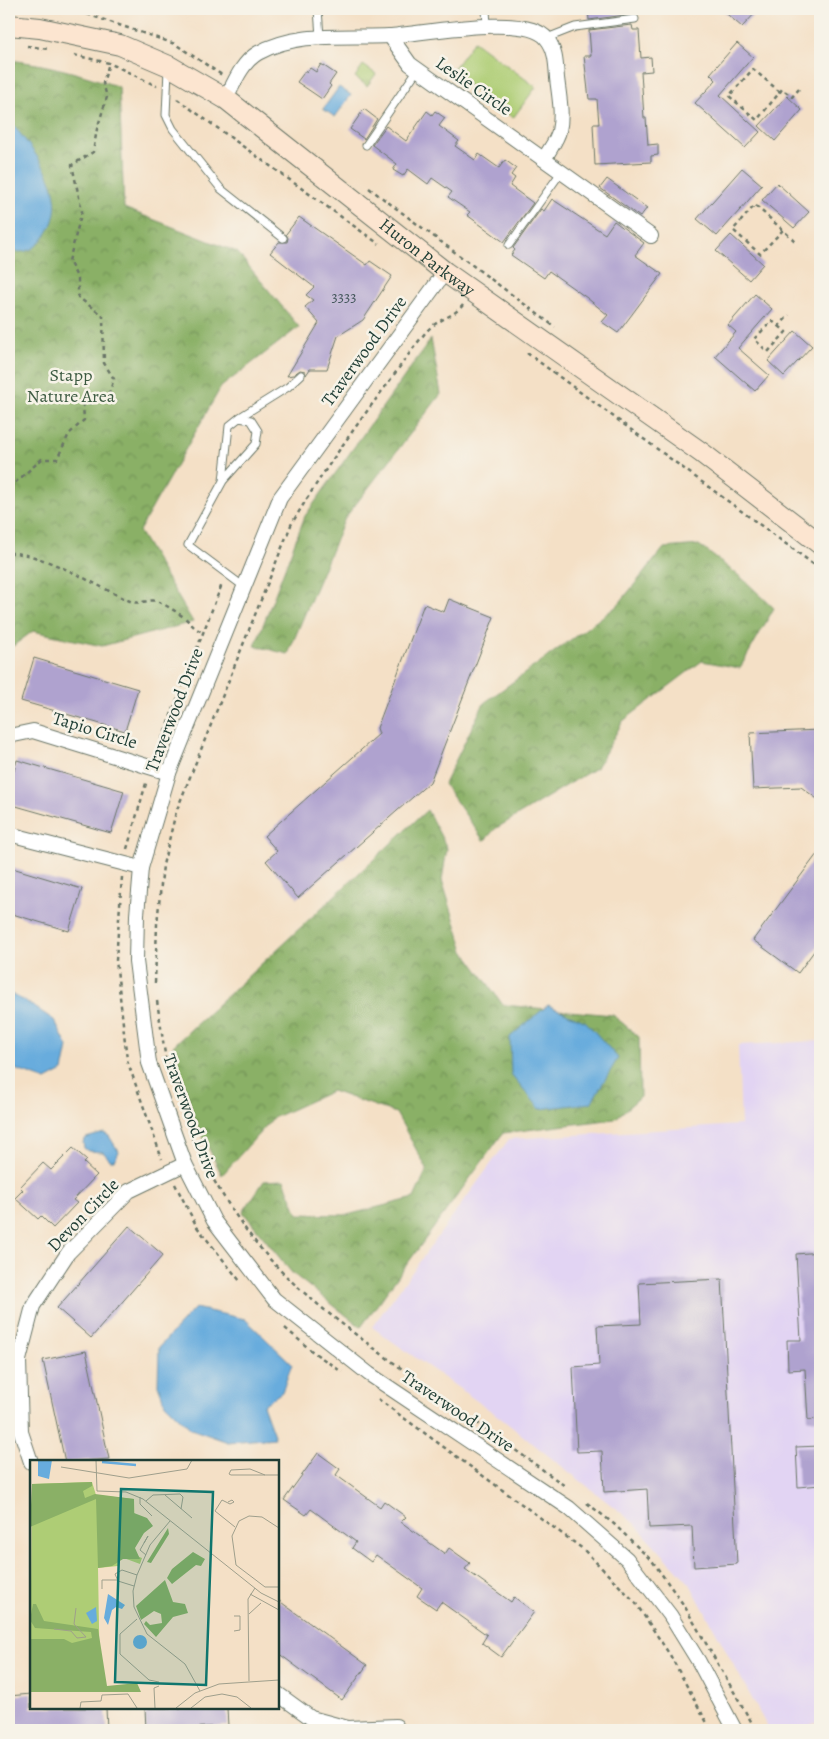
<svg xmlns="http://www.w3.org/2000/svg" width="829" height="1739" viewBox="0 0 829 1739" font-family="Alegreya,serif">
<defs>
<pattern id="grass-tufts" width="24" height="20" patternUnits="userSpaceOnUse" patternTransform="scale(1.25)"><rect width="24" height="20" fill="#aecd75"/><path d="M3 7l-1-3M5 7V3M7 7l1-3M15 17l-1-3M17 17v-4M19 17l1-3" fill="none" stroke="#8da861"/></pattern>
<pattern id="forest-crowns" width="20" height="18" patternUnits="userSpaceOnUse" patternTransform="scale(1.25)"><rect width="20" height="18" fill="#8ab066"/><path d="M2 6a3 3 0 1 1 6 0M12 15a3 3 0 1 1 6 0" fill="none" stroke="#709055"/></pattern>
</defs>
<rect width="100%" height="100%" fill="#f7f3e8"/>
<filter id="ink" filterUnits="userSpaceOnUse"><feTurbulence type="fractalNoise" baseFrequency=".02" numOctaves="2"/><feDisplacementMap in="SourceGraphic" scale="10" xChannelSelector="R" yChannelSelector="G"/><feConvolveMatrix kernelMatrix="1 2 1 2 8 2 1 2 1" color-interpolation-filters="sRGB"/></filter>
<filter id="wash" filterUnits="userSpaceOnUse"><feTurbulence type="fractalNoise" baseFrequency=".0096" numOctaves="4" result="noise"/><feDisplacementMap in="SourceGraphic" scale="20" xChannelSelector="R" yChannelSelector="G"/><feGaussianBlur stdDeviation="1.12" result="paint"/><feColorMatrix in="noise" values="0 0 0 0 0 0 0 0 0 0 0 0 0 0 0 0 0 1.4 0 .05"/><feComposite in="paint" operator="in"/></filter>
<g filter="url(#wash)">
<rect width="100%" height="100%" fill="#f4e0c6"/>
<polygon fill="#e2d4f3" points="820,1041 820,1721 797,1730 769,1730 690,1584 634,1523 494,1413 372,1327 509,1139 741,1125 738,1045"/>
<polygon fill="url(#grass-tufts)" stroke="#668554" points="363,65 376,74 367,86 355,77"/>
<g fill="url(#forest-crowns)" stroke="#54764d">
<path d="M 9,60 C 47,64 82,74 119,87 L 124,208 L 237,252 L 299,327 L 221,387 L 139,531 L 193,622 L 102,646 L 33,631 L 9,649 Z"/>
<polygon points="431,339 441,394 345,518 288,654 255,646 305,516"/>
<polygon points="699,545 743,579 774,608 740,668 702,661 623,721 597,767 495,829 484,841 444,784 484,703 617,606 664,548"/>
<polygon points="427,810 447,848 442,880 464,951 503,1005 613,1015 639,1037 640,1097 615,1119 503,1133 361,1327 292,1273 243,1212 264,1181 284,1180 298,1214 347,1215 414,1198 427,1169 396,1113 332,1091 273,1118 222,1175 196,1123 173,1046"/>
</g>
<polygon fill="#aecd75" stroke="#668554" points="474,41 536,87 513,118 451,72"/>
<g fill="#67acdd" stroke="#437488">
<polygon points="339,87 351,95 335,117 323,109"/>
<path d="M 12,123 C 37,156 74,196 45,236 C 35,250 25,254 9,251 L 9,124 Z"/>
<polygon points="9,993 27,1002 54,1020 68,1047 63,1071 46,1080 9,1067"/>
<polygon points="548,1005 586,1022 618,1058 591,1103 540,1109 511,1074 510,1037"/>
<polygon points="104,1133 109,1136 119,1152 114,1160 110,1160 103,1152 88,1151 84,1148 83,1142 86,1138"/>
<polygon points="195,1308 245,1319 292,1364 282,1392 263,1405 275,1438 228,1442 191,1429 165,1404 158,1385 159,1347"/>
</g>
<g id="blocks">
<g fill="#afa2cf">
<polygon points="588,9 631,9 632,14 589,20"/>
<polygon points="721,9 759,9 742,27"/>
<polygon points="632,25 633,30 639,30 641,58 651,57 652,71 641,72 644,118 646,118 648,145 658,144 658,155 651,156 651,162 595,165 593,124 599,124 597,99 589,99 584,56 591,56 589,30"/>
<polygon points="737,43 753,57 720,95 760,132 745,148 695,103 716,80 710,74"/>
<polygon points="321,64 336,74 329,84 331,86 322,99 297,82 306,70 307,72 310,68 316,72"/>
<polygon points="787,96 802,110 775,141 759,126"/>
<polygon points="364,109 377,119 364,139 350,129"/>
<polygon points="427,111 432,115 435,111 445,118 439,126 459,141 455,146 475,160 479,154 499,168 505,160 516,168 511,175 515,178 510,186 533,203 504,242 467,215 470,212 448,197 452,192 432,178 428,184 408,169 403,176 393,170 397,164 372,145 386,126 406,141"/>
<polygon points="742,168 762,185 717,236 697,219"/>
<polygon points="607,179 647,208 640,217 600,188"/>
<polygon points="777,183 809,212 794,228 762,200"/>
<polygon points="552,199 605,234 614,221 644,243 635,255 662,274 618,333 602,322 608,315 587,298 549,271 544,278 511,255 515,250 513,248 541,209 544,211"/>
<polygon points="299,217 367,265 370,261 392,276 363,320 338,336 327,369 310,369 306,375 305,371 300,370 293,375 287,376 319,323 305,307 313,300 306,295 314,287 270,253 279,242 287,242 288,238 286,234"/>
<polygon points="731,235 763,264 749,280 716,251"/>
<polygon points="755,294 772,309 738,348 769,375 755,391 715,356 736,332 728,325"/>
<polygon points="795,331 812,346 784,376 768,361"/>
<polygon points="449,599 494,617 430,782 298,898 266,861 277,851 264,836 379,734 377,728 424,604 444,612"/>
<polygon points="34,658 138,689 125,731 21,701"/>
<polygon points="820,730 820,801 801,787 753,789 750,733"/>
<polygon points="17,760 124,791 111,833 9,804 9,789"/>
<polygon points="820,850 820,943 798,973 753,940"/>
<polygon points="9,867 82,889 69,931 9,913"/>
<polygon points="73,1148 87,1160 84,1163 97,1175 73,1200 77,1203 53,1228 41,1216 38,1219 15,1198 23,1190 20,1187 43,1163 51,1170"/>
<polygon points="129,1226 163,1255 91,1338 57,1308"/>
<polygon points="820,1252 820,1419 808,1420 805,1369 788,1370 787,1340 801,1340 796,1254"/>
<polygon points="722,1279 737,1564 694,1567 692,1526 649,1528 647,1489 604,1492 602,1451 577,1452 573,1367 599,1365 597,1326 641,1324 639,1283"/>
<polygon points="86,1351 109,1459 65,1462 43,1360"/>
<polygon points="820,1446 820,1485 798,1487 796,1447"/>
<polygon points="318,1453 340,1469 336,1475 380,1507 384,1501 406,1517 401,1522 445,1554 449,1548 470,1563 465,1569 511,1602 514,1597 534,1612 501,1657 482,1643 487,1635 441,1602 436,1609 417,1596 422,1588 376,1555 371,1562 352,1548 356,1542 311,1509 306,1515 284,1500"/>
<polygon points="278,1600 367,1665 342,1700 278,1653"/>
<polygon points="31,1694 31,1708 106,1708 107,1730 9,1730 9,1696"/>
<polygon points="145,1708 227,1708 228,1726 146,1730"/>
</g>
</g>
</g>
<g filter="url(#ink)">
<use href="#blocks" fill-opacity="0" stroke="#6a7667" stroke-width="1"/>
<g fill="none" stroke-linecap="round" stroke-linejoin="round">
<defs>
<g id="lane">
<polyline points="318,9 320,37"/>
<polyline points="486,9 487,26"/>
<polyline points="547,38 575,27 635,19"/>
<polyline points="168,69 166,115 173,129 221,189 283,238"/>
<polyline points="366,145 418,69"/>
<polyline points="509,245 562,171"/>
<polyline points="240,417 288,387 301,375"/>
<polyline points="223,481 229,426 239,418 251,420 258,431 256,444 223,481 188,545 243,586"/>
</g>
<g id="street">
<polyline points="390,36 410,64 651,236"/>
<path d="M 226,99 C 234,83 242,62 258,53 C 297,31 346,38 389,36 C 421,34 527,12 547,39 C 556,50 556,65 557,78 C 559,96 563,114 559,131 C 557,140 549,150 545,158"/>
<polyline points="445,272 280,498 169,773 141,868 137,915 136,961 149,1063 185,1164 214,1221 274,1299 369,1374 569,1508 627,1559 670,1615 699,1662 735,1730"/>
<polyline points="9,736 33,731 169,773"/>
<polyline points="9,834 141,868"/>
<polyline points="31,1462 21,1432 19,1360 33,1306 68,1253 129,1191 185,1164"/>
<polyline points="278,1694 311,1718 348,1728 396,1726"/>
</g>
<g id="secondary">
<path id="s1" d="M 9,25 L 40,28 L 120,45 L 169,66 L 226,99 L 445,272 L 702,453 L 820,544"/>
</g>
</defs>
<use href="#lane" stroke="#6a7667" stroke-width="9"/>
<use href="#street" stroke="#6a7667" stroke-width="16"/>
<use href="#secondary" stroke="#6a7667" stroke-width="22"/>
<g stroke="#6a7667" stroke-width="2.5" stroke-dasharray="4 4" stroke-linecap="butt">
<polyline points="72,9 175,44 222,75"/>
<polyline points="27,46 49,49"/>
<polyline points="74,55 109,63 157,86"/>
<polyline points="780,92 753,69 729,96 757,120 780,92 782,89 792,97 799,89"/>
<polyline points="177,99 379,244"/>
<polyline points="369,188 555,327"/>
<polyline points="783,230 760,254 733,230 755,205 795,241"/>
<polyline points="779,326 786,332 768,352 754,339 772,321 779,326 789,315"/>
<polyline points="527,353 820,569"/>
<polyline points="9,488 42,459 57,459 69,434 84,420 83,405 107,399 114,379 104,363 103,316 78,297 78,279 69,261 82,211 72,165 93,152 97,129 107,97 103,83 109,63"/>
<path d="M 9,553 C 43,552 98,587 130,601 C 139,606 151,597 159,602 C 168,606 178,613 185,618 C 192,624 194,629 203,632"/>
<polyline points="156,754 222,584"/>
<polyline points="127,849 147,780"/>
<polyline points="122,877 116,960 127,1060 162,1159"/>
<path d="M 155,983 L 157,924 L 163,865 L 176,812 L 291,525 C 319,477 352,431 385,387 C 399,368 412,349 426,332 C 437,319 454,317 463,305"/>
<polyline points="157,1001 165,1054 172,1081"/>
<path d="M 192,1138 C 215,1187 247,1238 286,1276 C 316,1305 350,1330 383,1355 C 443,1399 505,1442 565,1486"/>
<polyline points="175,1184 197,1227 240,1281"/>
<polyline points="285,1328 313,1352 342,1372"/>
<polyline points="378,1399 583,1549 635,1602 670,1655 711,1730"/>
<polyline points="587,1503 614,1524 653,1562 685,1607 756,1730"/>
</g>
<use href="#lane" stroke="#fff" stroke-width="7"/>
<use href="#street" stroke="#fff" stroke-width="14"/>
<use href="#secondary" stroke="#fce5d0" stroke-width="20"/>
</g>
</g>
<g text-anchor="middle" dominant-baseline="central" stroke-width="5" stroke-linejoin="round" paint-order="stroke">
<g font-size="15" fill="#43565b">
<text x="344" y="297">3333</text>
</g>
<g font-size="18" fill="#1f3d34" stroke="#f7f3e8">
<text transform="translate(474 86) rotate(35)">Leslie Circle</text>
<text stroke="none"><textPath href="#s1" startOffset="488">Huron Parkway</textPath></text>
<text transform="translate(364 351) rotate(-54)">Traverwood Drive</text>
<text transform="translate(174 710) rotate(-69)">Traverwood Drive</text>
<text transform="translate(95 730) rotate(17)">Tapio Circle</text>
<text transform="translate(191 1116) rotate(70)">Traverwood Drive</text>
<text transform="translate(83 1215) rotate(-46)">Devon Circle</text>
<text transform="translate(458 1411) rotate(34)">Traverwood Drive</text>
</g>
<g font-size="18" fill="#3c5a41" stroke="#f7f3e8">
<text x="71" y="375">Stapp<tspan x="71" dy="21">Nature Area</tspan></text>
</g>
</g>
<g transform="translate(30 1460)">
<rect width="249" height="249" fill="#f4e0c6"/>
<path d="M 62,22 L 66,35 L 104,39 L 105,74 L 96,92 L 112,98 L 110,104 L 91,97 L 88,106 L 68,108 L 70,226 L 0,227 L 2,24 Z" fill="#aecd75"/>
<path d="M 62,22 L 62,26 L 53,31 L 55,38 L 65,34 L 104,39 L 104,53 L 117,58 L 123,66 L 114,73 L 105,88 L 110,99 L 93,99 L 82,106 L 68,108 L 66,39 L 0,67 L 2,24 ZM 138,68 L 139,74 L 121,103 L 117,102 ZM 163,92 L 175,99 L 171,106 L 166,105 L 142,124 L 137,118 L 142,109 ZM 135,120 L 143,142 L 155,144 L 158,153 L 143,157 L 126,177 L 114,164 L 116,161 L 120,165 L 132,163 L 131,154 L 124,151 L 111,160 L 106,146 ZM 3,144 L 6,144 L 14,161 L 68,169 L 77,226 L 107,223 L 111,232 L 0,232 L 0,179 L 34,179 L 42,183 L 62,178 L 61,172 L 5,168 L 0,160 Z" fill="#8ab066"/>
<path d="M 8,0 L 22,0 L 19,19 L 8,16 ZM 78,134 L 95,145 L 92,149 L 86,147 L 82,150 L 78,165 L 74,158 ZM 66,147 L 67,161 L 62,164 L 56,153 ZM103 182a7 7 0 1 1 14 0a7 7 0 1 1-14 0Z" fill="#67acdd"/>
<path fill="none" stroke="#67acdd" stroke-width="2.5" d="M 72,2 L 106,5"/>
<path fill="none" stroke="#9f9f8c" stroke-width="1" d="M 66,0 L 67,31 L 96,32 L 113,39 L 231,133 L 249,142M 31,7 L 99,18 L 157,9 L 162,0M 235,15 L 220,9 L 201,10 L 199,14 L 201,15 L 249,15M 135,35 L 162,58M 110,37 L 110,44 L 122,56M 116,41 L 123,35 L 150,34 L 153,37 L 151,49M 198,42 L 202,40 L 204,42 L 200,44 L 192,40 L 185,51 L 205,67M 140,61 L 120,85 L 107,115 L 103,131 L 104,147 L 117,174 L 155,204 L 170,231M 249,68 L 232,57 L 219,56 L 209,61 L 202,76 L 206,105 L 235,127 L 249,127M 114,83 L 118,76 L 110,90 L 116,95M 104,126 L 88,121 L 85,114 L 92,110 L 107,115M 72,129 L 72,120 L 87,120M 220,134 L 249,150M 219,154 L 231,143M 204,156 L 210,156 L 210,170 L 204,171M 107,159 L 90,174 L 90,194 L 119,220 L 129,222M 24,169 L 41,171 L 47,178 L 56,177 L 44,164 L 46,148M 219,221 L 218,139 L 225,128M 50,248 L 51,242 L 71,241 L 72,235 L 98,234 L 107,248M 125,248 L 124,228 L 129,226M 146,248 L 165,233 L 189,224 L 249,220M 161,248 L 175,237 L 192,234 L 207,237 L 221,248"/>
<path fill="#0f766e" fill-opacity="0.15" stroke="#0f766e" stroke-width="2.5" d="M 91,29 L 183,32 L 176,225 L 85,222 Z"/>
<rect width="249" height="249" fill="none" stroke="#1f3d34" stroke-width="2.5"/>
</g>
<rect width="829" height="1739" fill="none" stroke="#f7f3e8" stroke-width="30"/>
</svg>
